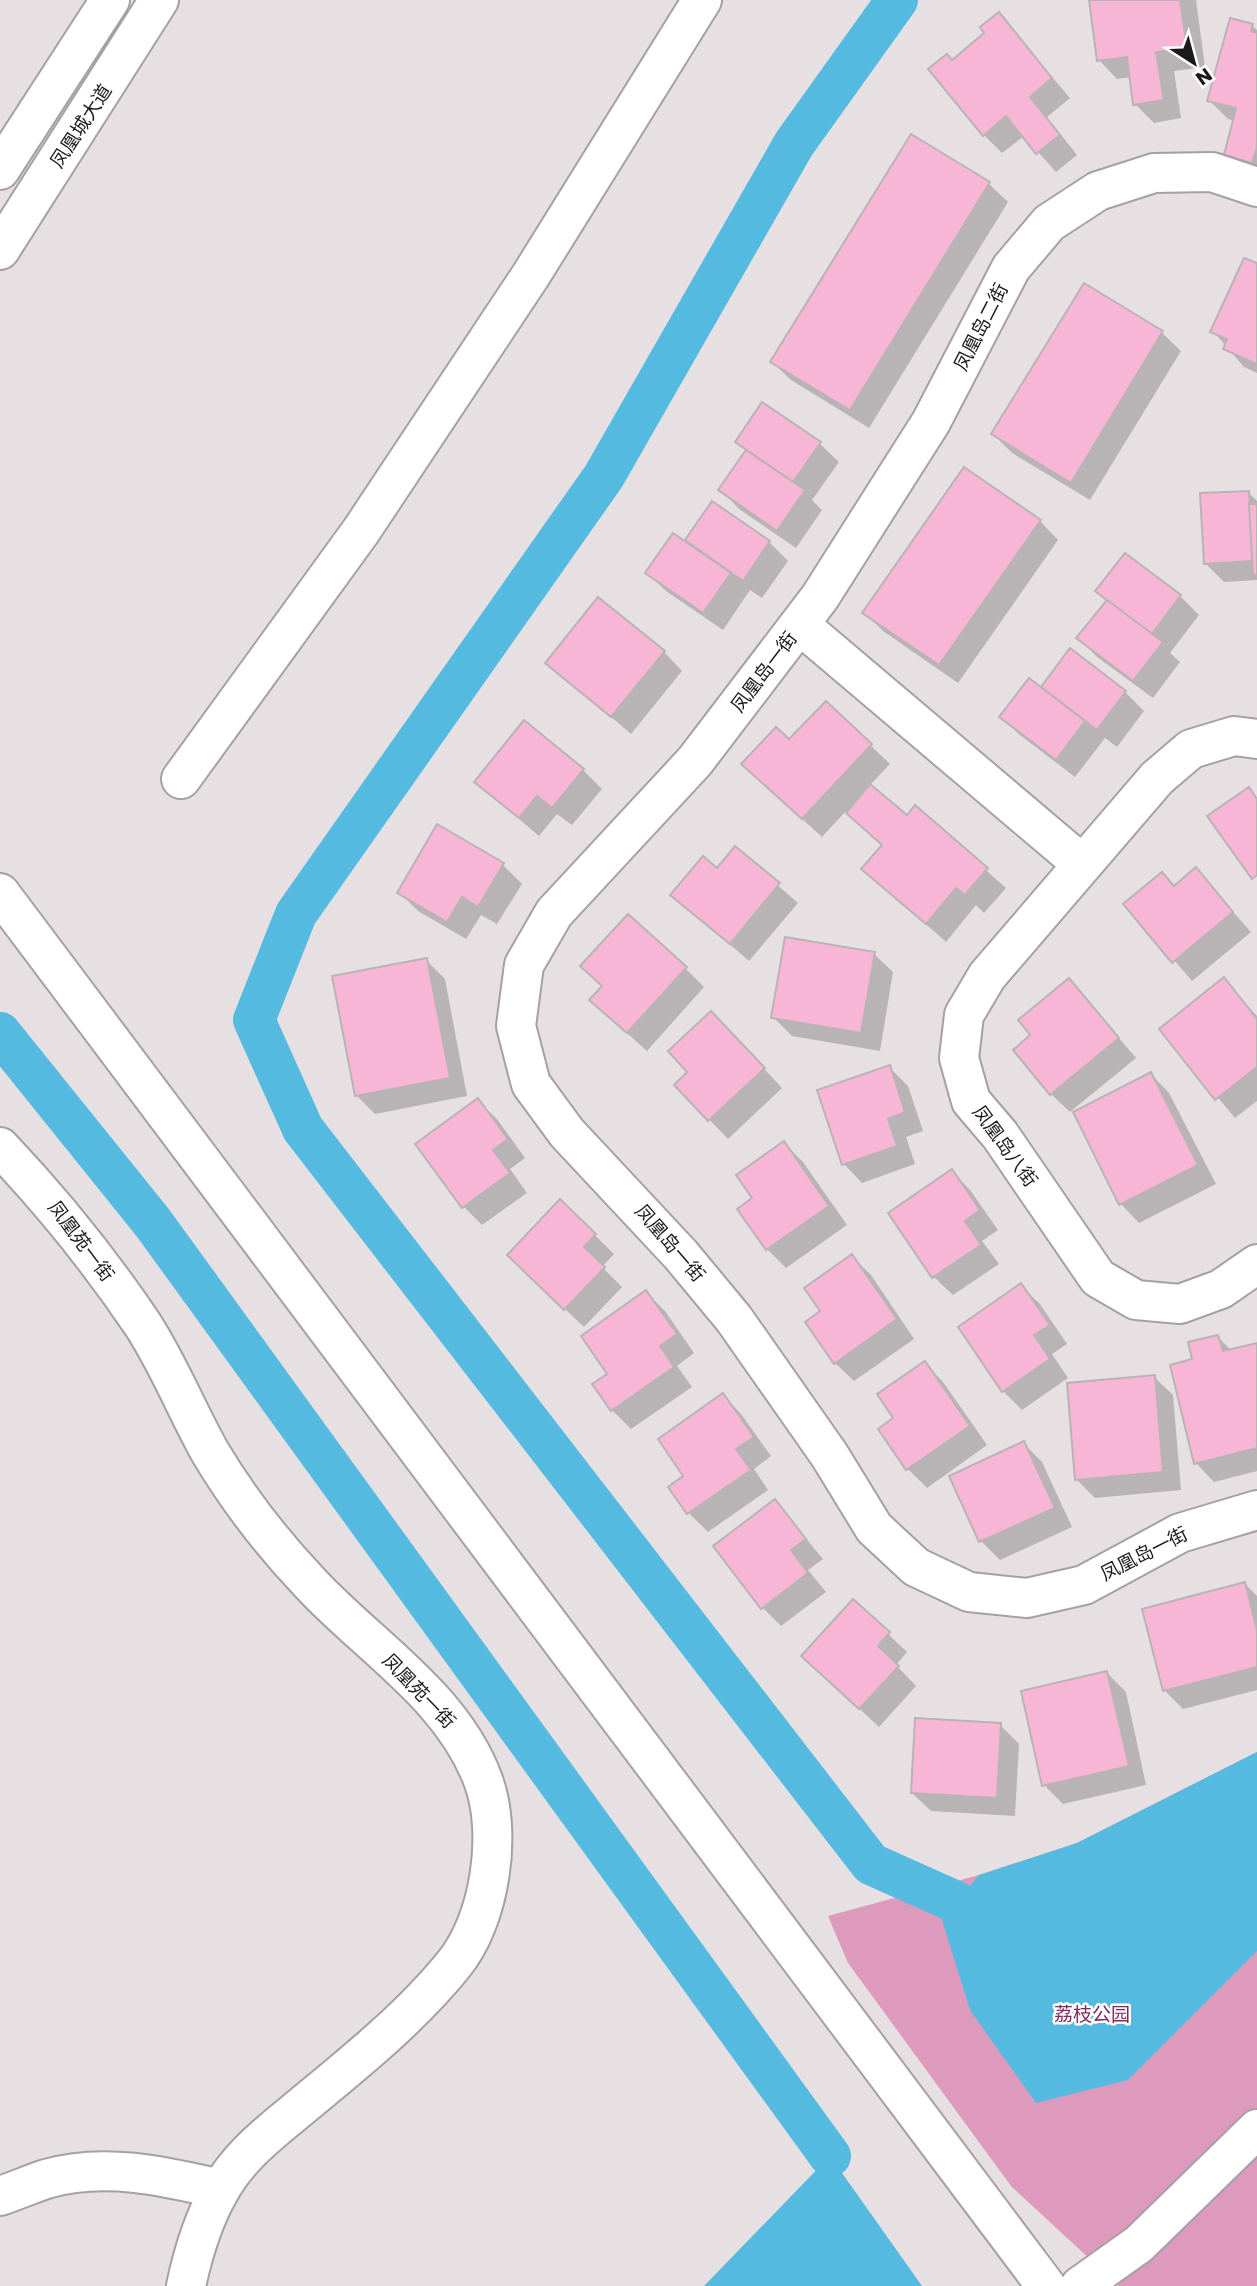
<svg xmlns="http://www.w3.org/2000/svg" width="1257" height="2286" viewBox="0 0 1257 2286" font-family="Poppins,'Noto Sans SC',sans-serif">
<rect width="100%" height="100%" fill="#e7e0e3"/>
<polygon fill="#de9abc" points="1257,1752 1257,2286 1119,2286 1011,2186 848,1963 828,1916 979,1875 1077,1843"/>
<g fill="#55bae0">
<polygon points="1257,1752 1257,1951 1128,2080 1036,2103 970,2010 942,1920 979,1875 1077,1843"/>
<polygon points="830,2156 922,2286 704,2286"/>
</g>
<g fill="#0003">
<polygon points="1090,0 1196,0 1205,67 1174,71 1181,118 1154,123 1135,104 1131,77 1117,79 1099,60"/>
<polygon points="998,14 1070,98 1047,117 1077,155 1056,172 1024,136 1002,153 984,135 987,33"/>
<polygon points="1252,26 1257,30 1257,177 1244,174 1226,155 1235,121 1228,119 1209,100"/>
<polygon points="912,136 989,184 1008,202 869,428 791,380 772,362"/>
<polygon points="1257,265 1257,373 1244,367 1213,331"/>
<polygon points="1085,286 1162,333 1181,351 1090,500 1012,453 993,434"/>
<polygon points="737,442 820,444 839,462 812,500 822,510 796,548 739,509 721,490 747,452"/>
<polygon points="1248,492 1257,501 1257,580 1224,582 1205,563"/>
<polygon points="713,503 769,542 788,561 762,598 750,590 723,630 666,591 647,573 685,543"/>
<polygon points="1040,521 1058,540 958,683 883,631 865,613"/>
<polygon points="1125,555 1180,596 1199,615 1170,653 1180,662 1153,698 1097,657 1079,638 1108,601"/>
<polygon points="1070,650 1125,692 1144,711 1117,747 1105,738 1075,777 1020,735 1001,717 1041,689"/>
<polygon points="664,652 682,671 631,734 548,663"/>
<polygon points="826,703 890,764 870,785 907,817 916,808 1006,888 984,913 976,905 946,942 864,869 883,846 846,811 822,837 762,782 789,742"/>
<polygon points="583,770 602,789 572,825 557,814 539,836 476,782"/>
<polygon points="735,848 798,903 749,961 672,894 717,870"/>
<polygon points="503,865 522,884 497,924 481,915 466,939 418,911 399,892"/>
<polygon points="1196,870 1251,932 1192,981 1126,904 1175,887"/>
<polygon points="874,954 893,972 880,1051 792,1036 773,1017"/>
<polygon points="426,960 445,979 467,1096 375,1114 356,1095"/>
<polygon points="685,968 704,987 647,1051 610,1018 604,987"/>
<polygon points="1069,980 1136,1058 1070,1112 1051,1094 1033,1035"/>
<polygon points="1224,980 1257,1016 1257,1101 1235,1118 1161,1029"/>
<polygon points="730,1032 782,1088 728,1139 676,1085"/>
<polygon points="889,1067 908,1086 923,1131 906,1137 915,1164 862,1183 844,1164"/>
<polygon points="1151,1074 1169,1093 1216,1184 1139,1223 1121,1204"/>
<polygon points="478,1101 497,1119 525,1158 510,1169 527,1193 482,1225 463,1206"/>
<polygon points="784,1143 803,1162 847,1225 786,1268 767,1249 755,1199"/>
<polygon points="952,1171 970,1190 998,1230 982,1241 999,1264 953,1295 934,1277"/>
<polygon points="560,1201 614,1254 602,1267 622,1287 584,1327 528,1274"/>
<polygon points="852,1257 871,1275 914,1339 854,1381 835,1363 823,1312"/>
<polygon points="1021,1286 1040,1304 1067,1344 1052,1354 1068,1378 1022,1410 1003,1391 960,1328"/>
<polygon points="646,1292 665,1311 694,1353 677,1366 692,1387 631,1429 612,1410 594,1385 610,1374"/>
<polygon points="1218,1337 1232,1351 1257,1344 1257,1471 1214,1482 1196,1463 1194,1360"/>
<polygon points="925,1363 943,1382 987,1445 927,1488 908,1469 880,1429 895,1418"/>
<polygon points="1154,1377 1173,1395 1181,1490 1095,1498 1076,1479"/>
<polygon points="723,1395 741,1414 771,1456 754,1469 768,1490 708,1532 689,1513 671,1488 686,1477"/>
<polygon points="1023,1443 1042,1462 1072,1527 1000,1560 981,1541"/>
<polygon points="775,1501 823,1559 808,1570 826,1592 781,1626 763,1608"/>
<polygon points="1245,1584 1257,1596 1257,1690 1183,1709 1164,1690"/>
<polygon points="853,1601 907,1652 896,1665 916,1686 879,1727 822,1674"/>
<polygon points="1107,1673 1126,1692 1146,1785 1063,1804 1044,1785"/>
<polygon points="1000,1725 1019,1744 1015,1816 931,1811 912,1793"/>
</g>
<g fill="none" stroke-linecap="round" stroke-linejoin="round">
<g stroke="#55bae0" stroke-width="42">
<polyline points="897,0 794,144 604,476 296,914 254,1020 303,1129 871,1864 956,1902"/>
<polyline points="0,1033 153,1223 830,2156"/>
</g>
</g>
<g fill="#f8b6d6" stroke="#b9b3b5" stroke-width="2">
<polygon points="1089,0 1180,0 1187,48 1156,52 1164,100 1133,105 1127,57 1097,61"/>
<polygon points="999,12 1052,78 1030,97 1060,135 1036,154 1006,116 983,136 928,69 947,54 952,60 984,33 980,27"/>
<polygon points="1230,18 1253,24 1251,31 1257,33 1257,147 1252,163 1224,155 1236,108 1207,101"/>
<polygon points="911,134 990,182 850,410 770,362"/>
<polygon points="1244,258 1257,263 1257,364 1223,349 1227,339 1210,332"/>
<polygon points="1084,283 1163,331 1071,483 991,434"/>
<polygon points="762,402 821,442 793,482 735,442"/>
<polygon points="746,450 805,490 777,531 718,490"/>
<polygon points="964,467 1041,520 939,665 862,613"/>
<polygon points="1249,491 1253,561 1204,564 1200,493"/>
<polygon points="712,501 770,541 743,581 685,540"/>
<polygon points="1249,504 1257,504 1257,575 1253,575"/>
<polygon points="673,533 731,573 703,613 645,573"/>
<polygon points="1125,553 1181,595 1152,634 1095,591"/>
<polygon points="598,597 665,651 611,717 545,663"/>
<polygon points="1107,600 1163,642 1133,681 1076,638"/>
<polygon points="1070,648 1126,691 1097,730 1041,687"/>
<polygon points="1029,678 1085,721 1056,760 999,717"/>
<polygon points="826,701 872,744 802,819 741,764 776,727 789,739"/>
<polygon points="524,720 584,769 552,808 537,796 519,818 474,782"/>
<polygon points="870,784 907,815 915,805 988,868 965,895 956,888 926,924 861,869 882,845 846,813"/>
<polygon points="1249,787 1257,799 1257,875 1252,879 1207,816"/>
<polygon points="437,824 504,863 478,907 462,897 447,922 397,893"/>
<polygon points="735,846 780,883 730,944 670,895 703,856 717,868"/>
<polygon points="1196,867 1233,912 1172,963 1123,904 1162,872 1174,886"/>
<polygon points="628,914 687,967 627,1033 589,1000 602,986 580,966"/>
<polygon points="785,937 875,952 861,1033 771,1018"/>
<polygon points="427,958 450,1078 355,1096 332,976"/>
<polygon points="1224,977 1257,1019 1257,1067 1215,1100 1159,1029"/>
<polygon points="1069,978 1119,1038 1050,1095 1013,1050 1030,1035 1018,1020"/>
<polygon points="711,1011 765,1068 708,1121 674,1085 687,1072 668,1051"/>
<polygon points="890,1065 905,1112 888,1119 897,1146 842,1165 817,1090"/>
<polygon points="1151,1072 1198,1165 1119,1205 1073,1112"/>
<polygon points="478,1098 508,1139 493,1150 510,1173 462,1208 415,1144"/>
<polygon points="784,1141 829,1206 766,1250 737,1209 752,1198 736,1175"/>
<polygon points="952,1169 980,1210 965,1221 981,1245 932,1278 888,1213"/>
<polygon points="560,1199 596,1234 584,1247 605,1267 564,1310 507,1255"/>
<polygon points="852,1254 897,1319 834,1364 805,1322 820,1311 804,1288"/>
<polygon points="1021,1283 1050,1325 1034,1335 1050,1359 1002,1392 958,1327"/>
<polygon points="646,1290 677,1334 660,1346 674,1367 611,1411 592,1384 607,1374 581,1336"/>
<polygon points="1218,1335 1223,1351 1257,1343 1257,1448 1194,1464 1170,1365 1192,1359 1188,1342"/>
<polygon points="925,1361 970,1426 906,1470 878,1429 893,1418 877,1394"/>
<polygon points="1155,1375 1163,1472 1075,1480 1067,1383"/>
<polygon points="723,1393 754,1437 736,1449 751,1470 687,1514 668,1487 683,1476 658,1439"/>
<polygon points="1024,1441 1055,1508 979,1542 949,1476"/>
<polygon points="775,1499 806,1539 791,1550 808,1573 761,1609 713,1546"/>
<polygon points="1245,1582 1257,1630 1257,1667 1163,1691 1142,1609"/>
<polygon points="853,1599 890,1632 878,1646 899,1666 859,1709 801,1656"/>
<polygon points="1107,1671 1129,1766 1042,1786 1021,1691"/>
<polygon points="915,1718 1001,1723 997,1798 911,1793"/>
</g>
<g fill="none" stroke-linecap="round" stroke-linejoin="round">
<defs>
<g id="minor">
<polyline points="1257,187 1212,172 1154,173 1098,191 1049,223 1011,268 931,422 820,597 695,761 554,913 524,965 516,1026 531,1084 567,1133 681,1255 734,1319 830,1456 874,1528 916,1567 969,1592 1027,1598 1084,1585 1180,1533 1257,1510"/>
<polyline points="800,625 1082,864"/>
<polyline points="1257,739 1234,736 1191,749 1157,778 987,976 964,1015 959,1058 971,1101 1000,1135 1098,1278 1136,1300 1180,1304 1221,1289 1257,1264"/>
<polyline points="181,779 361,531 531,275 702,0"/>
<polyline points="0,893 1046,2286"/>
<path d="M 0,1147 C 53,1203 100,1261 143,1325 C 169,1365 187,1411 210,1452 C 238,1499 272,1543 310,1583 C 368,1646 452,1696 483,1780 C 503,1833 490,1920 454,1964 C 413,2015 359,2059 308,2101 C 275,2129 240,2153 219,2192 C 202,2222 193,2253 186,2286"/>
<path d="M 0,2196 C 15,2191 31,2184 46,2179 C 103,2162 164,2176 220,2189"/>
<polyline points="1080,2286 1139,2244 1257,2129"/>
</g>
<g id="major">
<polyline points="0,170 110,0"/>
<polyline points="0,250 159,0"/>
</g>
</defs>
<use href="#minor" stroke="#a6a0a3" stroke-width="42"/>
<use href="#major" stroke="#a6a0a3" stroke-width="42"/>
<use href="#minor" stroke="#fff" stroke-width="38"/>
<use href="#major" stroke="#fff" stroke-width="38"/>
</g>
<g text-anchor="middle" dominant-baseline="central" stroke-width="5" stroke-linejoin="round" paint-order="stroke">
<g font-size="19" fill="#1b191a" stroke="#fff">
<text transform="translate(81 126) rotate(-57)">凤凰城大道</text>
<text transform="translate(981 327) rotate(-63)">凤凰岛二街</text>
<text transform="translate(764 672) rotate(-53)">凤凰岛一街</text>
<text transform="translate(1005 1146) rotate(54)">凤凰岛八街</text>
<text transform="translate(81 1241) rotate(53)">凤凰苑一街</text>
<text transform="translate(670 1243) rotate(49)">凤凰岛一街</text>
<text transform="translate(1144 1554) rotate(-27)">凤凰岛一街</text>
<text transform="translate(419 1691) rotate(46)">凤凰苑一街</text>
</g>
<g font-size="19" fill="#83275d" stroke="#fff">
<text x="1092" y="2014">荔枝公园</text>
</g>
</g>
<g transform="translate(1194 63) rotate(144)" stroke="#ffffff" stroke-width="5" paint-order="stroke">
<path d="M0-5L12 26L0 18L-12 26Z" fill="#1b191a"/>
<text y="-10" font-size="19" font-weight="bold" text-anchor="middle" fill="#1b191a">N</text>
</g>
</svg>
